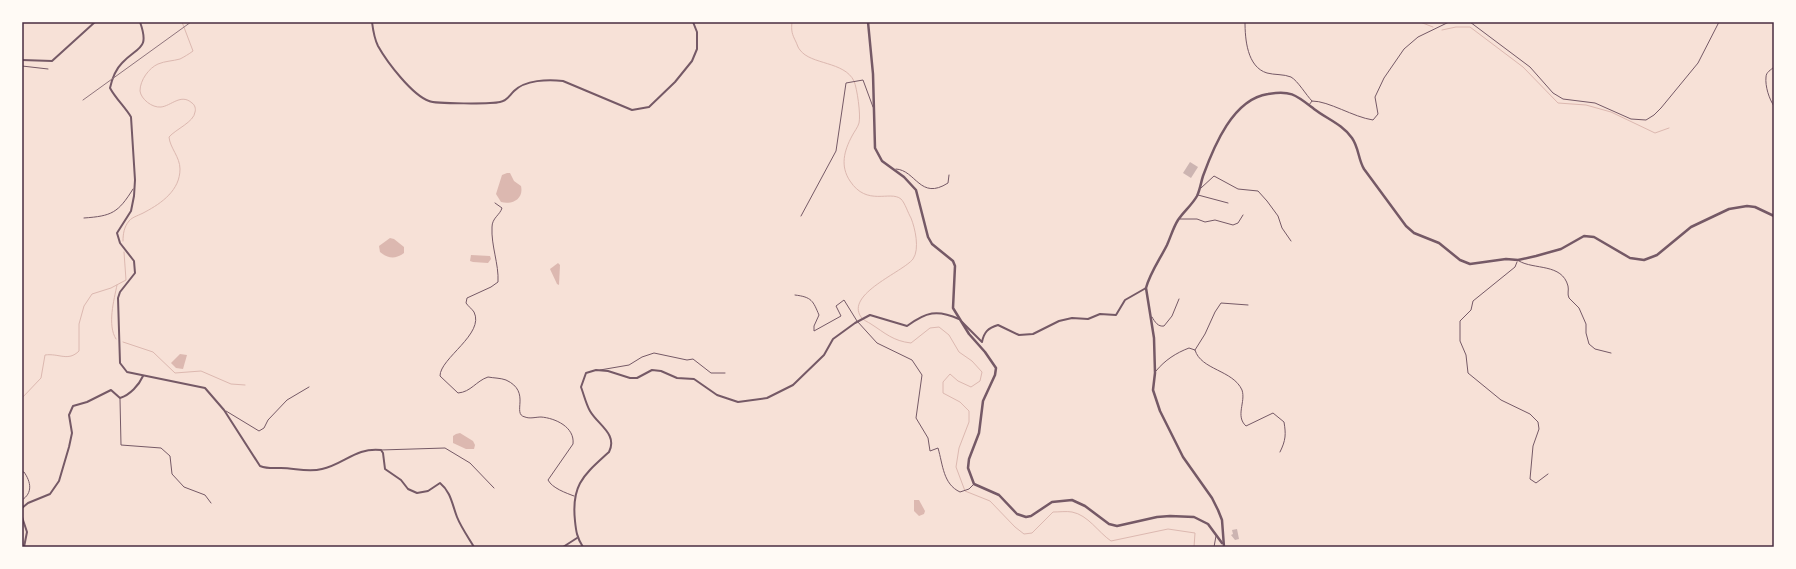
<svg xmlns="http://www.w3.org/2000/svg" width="1796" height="569" viewBox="0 0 1796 569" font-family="'Sofia Sans Condensed',sans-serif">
<rect width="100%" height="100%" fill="#f7e1d7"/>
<g fill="#dcb8b0">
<path d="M 507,173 L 510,173 L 514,181 L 521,186 C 524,199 512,205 501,202 L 496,194 L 502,175 Z"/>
<path d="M 390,238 L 394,239 L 404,247 L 404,253 C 395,260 387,258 380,252 L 379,246 Z"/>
<polygon points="471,255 490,256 491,259 488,263 473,262 470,261"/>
<polygon points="558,263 560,265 559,285 557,284 550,269"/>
<polygon points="180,354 187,355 183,369 176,368 171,363"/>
<polygon points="460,433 473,441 475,445 474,449 466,449 453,443 453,436 456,434"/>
<polygon points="914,500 919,500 925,511 924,514 919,516 914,511"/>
</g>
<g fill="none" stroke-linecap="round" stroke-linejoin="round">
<g stroke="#dcb8b0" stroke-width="1">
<path d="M 792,22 C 791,31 792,34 796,42 C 797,44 798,48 800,50 C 811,65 844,61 854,81 C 857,88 861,115 859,123 C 858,127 854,132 852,136 C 844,151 840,166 850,181 C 867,207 890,190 901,199 C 905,203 908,213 911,218 C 915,228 920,249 913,259 C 903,272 845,294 861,317 C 863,320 868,322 871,324 C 885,333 893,341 911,343 L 930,328 L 939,327 L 949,335 L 959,352 L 972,361 L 982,372 L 980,381 L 971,387 L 958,381 L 950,374 L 943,382 L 943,393 L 960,402 L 969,411 L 969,422 L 959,448 L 956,467 L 965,491 L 990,501 L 1015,527 L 1024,534 L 1032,533 L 1053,512 C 1059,512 1067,511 1072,512 C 1088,515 1098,532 1111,541 L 1168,529 L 1195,533 L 1194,547"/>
<polyline points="1420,22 1433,27"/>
<polyline points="1442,30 1456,27 1470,27 1523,67 1558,103 1586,105 1611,112 1655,133 1669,128"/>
<path d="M 123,241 C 123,234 124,227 129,221 C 132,217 140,215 145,212 C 162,203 180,190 180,169 C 180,157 170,148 169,137 C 176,129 194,122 195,112 C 196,109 195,105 192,103 C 181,93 171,106 161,107 C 152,108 141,99 140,91 C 140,80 149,68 158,64 C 165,61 173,61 180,59 C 184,57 189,54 193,51 L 182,22"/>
<path d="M 116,339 C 107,325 114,300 117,285"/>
<polyline points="123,342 153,352 175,373 201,371 231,384 245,385"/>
<path d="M 22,398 L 41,378 L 45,355 C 59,353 68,362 79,351 L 79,324 L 84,306 L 92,294 L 111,288 L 126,280 L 124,252"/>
<polyline points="22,480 22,482"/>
</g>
</g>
<g fill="#ccb4b1">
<polygon points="1190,162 1198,167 1191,178 1183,173"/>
<polygon points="1237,529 1239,539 1235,540 1231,535 1233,534 1232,530"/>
</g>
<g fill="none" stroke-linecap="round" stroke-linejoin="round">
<g stroke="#755966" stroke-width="1">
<path d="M 1245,22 C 1245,39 1247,67 1267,73 C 1274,75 1284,74 1291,77 C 1298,81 1306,95 1312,101"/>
<polyline points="1470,22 1530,67 1553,93 1563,99 1595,103 1631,119 1646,120 1654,115 1661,108 1698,63 1719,22"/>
<polyline points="22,66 48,69"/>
<path d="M 1774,67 C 1771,70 1766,72 1766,77 C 1765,86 1769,99 1774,106"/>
<path d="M 1309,105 L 1312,101 C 1329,101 1353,117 1373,120 L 1378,114 L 1375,97 L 1384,78 L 1404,49 L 1418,37 L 1449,22"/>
<path d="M 896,169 C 916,170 920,201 948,183 L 949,175"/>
<polyline points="1201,188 1214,176 1238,189 1258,191 1267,201 1278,216 1282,228 1291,241"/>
<polyline points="1198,195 1228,203"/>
<path d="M 495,203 L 502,208 C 500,215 492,218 492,227 C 491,246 499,264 498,282 L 491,287 L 467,298 L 466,303 C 468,306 472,309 474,312 C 485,334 440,358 440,376 L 458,393 C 471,392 476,381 488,377 C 493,378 501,378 506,380 C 532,392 511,414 525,417 C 530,419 536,417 541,417 C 555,418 575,427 573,444 L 548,480 C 552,488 566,493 574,496"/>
<polyline points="801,216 836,151 846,83 863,80 873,107"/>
<path d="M 84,218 C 112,216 118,213 133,189"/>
<polyline points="1180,219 1197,219 1205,222 1215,220 1233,225 1238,223 1243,215"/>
<path d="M 1519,261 C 1534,270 1562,263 1568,286 C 1569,290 1567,294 1569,298 L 1579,308 L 1586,324 L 1586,333 L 1589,344 L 1595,349 L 1611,353"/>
<polyline points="1517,262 1515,267 1473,301 1471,310 1460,321 1460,341 1466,355 1468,373 1501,400 1530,414 1538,422 1539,429 1533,446 1530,479 1536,483 1548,474"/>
<path d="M 795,295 C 812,297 813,301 819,315 L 814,326 L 814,331 L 841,316 L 836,306 L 844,300 L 857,321 L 877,343 L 912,360 L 922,375 L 916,418 L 928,438 L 930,451 L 938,448 C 943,465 943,484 960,492 L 969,489 L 973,485"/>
<path d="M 1152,317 C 1155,322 1158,327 1164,326 L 1172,316 L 1179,299"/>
<polyline points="1195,350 1205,334 1215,312 1221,303 1248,305"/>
<polyline points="600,370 629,365 642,357 654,353 687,360 693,359 711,373 725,373"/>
<path d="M 1156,371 C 1165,360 1176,353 1189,348 L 1195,350 C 1201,370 1233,370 1242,390 C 1246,402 1235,416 1246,426 L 1273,413 L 1284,422 C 1286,434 1286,440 1280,452"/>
<polyline points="120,399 121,445 161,448 170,456 172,474 184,487 205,495 211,503"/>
<polyline points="226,411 259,431 264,428 268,420 287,400 309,387"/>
<polyline points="381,450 445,448 470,463 494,488"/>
<path d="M 22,472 L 24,472 C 31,482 33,493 22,500"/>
<polyline points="1214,547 1216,536"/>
</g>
<g stroke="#755966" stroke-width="2">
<path d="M 140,22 C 150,50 138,46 122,63 C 116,69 112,79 110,88 C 116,99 125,107 131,117 L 135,180 L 134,196 L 131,211 L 117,233 L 120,243 L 134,261 L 135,273 L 120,292 L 118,298 L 120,363 L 127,372 L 205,388 L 224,410 L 260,466 C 268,469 273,468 281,468 C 295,468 308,473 322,469 C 343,465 356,447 381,450 L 383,453 L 385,469 L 401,480 L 408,489 L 417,493 L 428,491 L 440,483 C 451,492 452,504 457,517 C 461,527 468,537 474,547"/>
<path d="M 372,22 C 373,30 374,38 378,46 C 387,62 412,95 429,101 C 435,104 492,104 500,102 C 507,101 509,96 514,91 C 525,80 548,79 563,81 L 632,110 L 649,107 L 675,82 L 692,61 L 697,49 L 697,32 L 693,22"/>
<polyline points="22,60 52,61 95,22"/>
<path d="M 962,322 L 982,342 C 984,332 988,328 998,325 L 1019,335 L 1033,334 L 1059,321 L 1072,318 L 1088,319 L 1100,314 L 1116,315 L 1125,300 L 1146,288"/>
<path d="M 22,508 L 28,503 L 50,494 L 59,481 L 69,447 L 72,433 L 69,415 L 73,406 L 87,402 L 111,390 L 120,398 C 130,395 139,385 143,376"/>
<polyline points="22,517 27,532 24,547"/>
<polyline points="563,547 577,538"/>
<path d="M 583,547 C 577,538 576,531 575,521 C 571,484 584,475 609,452 C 618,434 598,425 590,411 C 586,404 584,395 581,387 L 586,373 L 596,370 L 608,371 L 630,378 L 637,378 L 652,370 L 661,371 L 677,378 L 694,379 L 717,395 L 738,402 L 767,398 L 793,385 L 824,355 L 833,339 L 855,323 L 870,315 L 907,326 C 926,312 937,309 959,319"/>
</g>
<g stroke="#755966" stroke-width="2.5">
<polyline points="868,22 873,74 875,148 882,161 904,177 916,190 928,237 932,244 953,261 955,266 953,308 969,334 985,352 996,368 995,375 983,401 979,433 969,459 968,468 974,484 999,495 1017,514 1026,517 1031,516 1052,502 1072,500 1085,506 1109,524 1117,526 1157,517 1170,516 1194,517 1208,524 1222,543"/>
<path d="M 1224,547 L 1222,520 L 1218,510 L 1212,498 L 1183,457 L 1160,411 L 1153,390 L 1155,373 L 1154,338 L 1146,288 C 1150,273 1160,259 1167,245 C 1171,236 1173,228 1178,220 C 1184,211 1192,205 1197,196 C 1200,190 1201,182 1203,176 C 1214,146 1233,99 1268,94 C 1291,90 1296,95 1314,109 C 1327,119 1342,124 1352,138 C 1359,148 1358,159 1364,169 L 1406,226 L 1414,233 L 1439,243 L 1460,260 L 1470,264 L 1506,259 L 1518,260 L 1536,256 L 1561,249 L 1584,236 L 1594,237 L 1630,258 L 1644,260 L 1657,255 L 1691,227 L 1729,209 L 1747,206 L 1755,207 L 1774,216"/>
</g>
<polyline stroke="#8f747c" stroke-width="1" points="83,100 191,22"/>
</g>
<rect width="1796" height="569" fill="none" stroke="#fffaf5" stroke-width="46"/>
<rect x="23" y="23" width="1750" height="523" fill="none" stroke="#4a2c40" stroke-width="1.5"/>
</svg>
